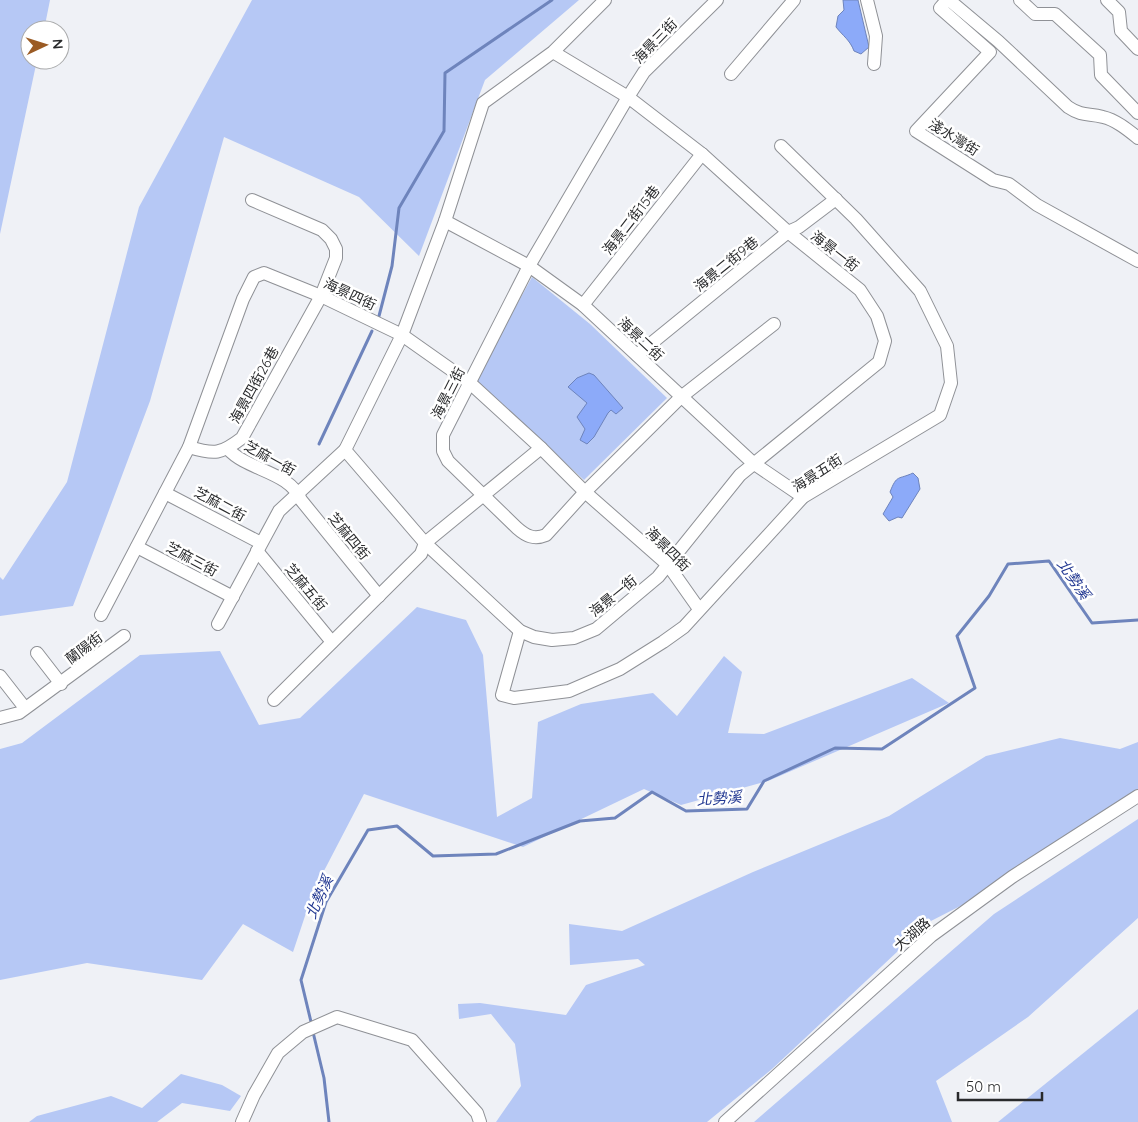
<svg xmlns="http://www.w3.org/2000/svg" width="1138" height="1122" viewBox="0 0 1138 1122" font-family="Quicksand,'Noto Sans TC',sans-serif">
<rect width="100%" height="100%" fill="#eff1f6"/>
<g fill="#b6c8f5">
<polygon points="0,0 50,0 44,30 30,30 30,60 37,60 0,234"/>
<polygon points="252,0 579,0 485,80 419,256 359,197 224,137 150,401 73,606 0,616 0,577 3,580 67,482 139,207"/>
<polygon points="532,277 590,324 667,398 584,480 475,381"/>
<polygon points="417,607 466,620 483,655 497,817 532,798 538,722 581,704 653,693 677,716 724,656 742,672 728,733 764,734 912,678 949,703 768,781 681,805 644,789 523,847 364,794 313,892 293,952 243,924 202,980 87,963 0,980 0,749 22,743 140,655 220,651 259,725 300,718"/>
<polygon points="1060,738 1120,749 1138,742 1138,791 974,899 929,922 772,1069 707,1122 496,1122 521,1086 515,1044 491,1014 459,1019 458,1004 480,1003 566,1015 586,985 645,965 638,959 570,965 569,924 622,931 753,872 889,816 986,756"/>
<polygon points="1138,819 1138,918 1028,1017 936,1081 952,1122 754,1122 994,914"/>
<polygon points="1138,1009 1138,1122 998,1122"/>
<polygon points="181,1074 222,1085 241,1096 230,1111 182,1103 157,1122 29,1122 37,1116 111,1096 142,1108"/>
</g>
<g fill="#8caaf9" stroke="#6e84bc">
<path d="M 843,0 L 858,0 L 869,47 L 861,54 L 854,51 C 850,40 843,36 836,27 L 838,16 L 844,10 Z"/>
<polygon points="589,373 594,375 623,408 616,414 611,410 608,413 594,437 587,444 580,440 585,429 577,417 587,403 568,387 577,378"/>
<path d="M 913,473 L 918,478 L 920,489 L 902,518 L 898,517 L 889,521 L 883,514 L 893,497 L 890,492 C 897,474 898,480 913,473 Z"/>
</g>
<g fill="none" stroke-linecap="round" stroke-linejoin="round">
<g stroke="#6e84bc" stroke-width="3">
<polyline points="379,316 392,266 399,208 444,131 445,73 552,0"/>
<polyline points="319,444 372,331"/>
<polyline points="312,1026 301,980 326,902 368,830 397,826 433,856 496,854 580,821 615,818 652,792 686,811 747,809 764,781 835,748 882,749 975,688 957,636 989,596 1008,564 1049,561 1092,623 1138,620"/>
<polyline points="313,1032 324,1078 329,1122"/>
</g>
<defs>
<g id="minor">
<path d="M 717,0 L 644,72 L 628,97 L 529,266 L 443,435 L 443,451 L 448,461 L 517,528 C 526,536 534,540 546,535 L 585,492 L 681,397 L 774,324"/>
<polyline points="867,0 876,36 874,64"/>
<polyline points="947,0 940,8 990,52 916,131 993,180 1009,184 1037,205 1138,261"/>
<path d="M 949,0 L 998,41 L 1068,107 C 1083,117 1088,113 1103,117 C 1116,120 1128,130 1138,138"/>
<polyline points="1020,0 1035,14 1055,14 1100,55 1101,75 1138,113"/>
<polyline points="1107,0 1119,12 1121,31 1138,49"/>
<polyline points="553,52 628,97 702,154 788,232 860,290 877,316 885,341 879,362 740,475 658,577 596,629 574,638 552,640 534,637 520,631 425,543 345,450 402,335 445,221 483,103 553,52 605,0"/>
<polyline points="731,74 794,0"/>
<polyline points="445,221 529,266 583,305 753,463 803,497"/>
<polyline points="583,305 702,154"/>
<polyline points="637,355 788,232 799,227 836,199"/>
<path d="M 189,447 C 215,455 221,454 242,438 L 321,296 L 336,258 L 336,249 L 331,239 L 322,230 L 252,200"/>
<path d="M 228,449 C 248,471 289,471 301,500 L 379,596"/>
<polyline points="165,493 261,543"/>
<polyline points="137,547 233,597"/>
<polyline points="257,551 332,642"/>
<polyline points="101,615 189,447 243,299 254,277 264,273 321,296 402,335 470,383 541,448 585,492 668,565 699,609"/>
<polyline points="218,624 279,511 345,450"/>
<polyline points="520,631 502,695 514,698 569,691 620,669 663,642 684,627 803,497 940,415 951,383 947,346 920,291 856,219 781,146"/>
<polyline points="37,653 61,684"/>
<polyline points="0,676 25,708"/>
<polyline points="274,700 421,554 425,543 541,448"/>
<polyline points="0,718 19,713 124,636"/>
<polyline points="242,1122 254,1095 278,1053 303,1032 337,1017 412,1040 477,1113 480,1122"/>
<polyline points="725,1122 931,936 1012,877 1138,796"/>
</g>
</defs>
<use href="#minor" stroke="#8f9196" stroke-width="14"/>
<use href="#minor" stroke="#fff" stroke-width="12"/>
</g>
<g text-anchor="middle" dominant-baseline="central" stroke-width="5" stroke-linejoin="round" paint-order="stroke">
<g font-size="14" fill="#292a2c" stroke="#fff">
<text transform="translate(655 41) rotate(-46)">海景三街</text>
<text transform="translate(954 137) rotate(32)">淺水灣街</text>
<text transform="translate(631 220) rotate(-52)">海景二街15巷</text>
<text transform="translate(835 251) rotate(38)">海景一街</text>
<text transform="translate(726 264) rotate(-39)">海景二街9巷</text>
<text transform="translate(350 294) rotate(25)">海景四街</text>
<text transform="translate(641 339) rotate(43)">海景二街</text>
<text transform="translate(254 385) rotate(-61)">海景四街26巷</text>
<text transform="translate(448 393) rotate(-63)">海景三街</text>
<text transform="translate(270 458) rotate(29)">芝麻一街</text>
<text transform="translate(817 473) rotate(-33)">海景五街</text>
<text transform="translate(220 504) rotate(28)">芝麻二街</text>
<text transform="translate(349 536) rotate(51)">芝麻四街</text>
<text transform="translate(668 549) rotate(45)">海景四街</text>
<text transform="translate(192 559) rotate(28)">芝麻三街</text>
<text transform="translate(306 587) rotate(50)">芝麻五街</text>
<text transform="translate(613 596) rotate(-39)">海景一街</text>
<text transform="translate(84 648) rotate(-37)">蘭陽街</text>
<text transform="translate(912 934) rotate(-41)">大湖路</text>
</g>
<g font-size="15" font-style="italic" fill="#223892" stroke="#fff">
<text transform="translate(1074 579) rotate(55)">北勢溪</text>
<text transform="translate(719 798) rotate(-4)">北勢溪</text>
<text transform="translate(319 897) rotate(-66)">北勢溪</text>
</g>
</g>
<g transform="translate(45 45) rotate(86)"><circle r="24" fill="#ffffff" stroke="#a9aaab"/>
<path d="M0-4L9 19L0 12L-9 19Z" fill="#9b5b24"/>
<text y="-8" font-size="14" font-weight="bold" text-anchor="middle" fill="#292a2c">N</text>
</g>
<path d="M958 1092v8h84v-8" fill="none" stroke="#292a2c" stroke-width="2.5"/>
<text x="966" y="1092" font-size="15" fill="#292a2c" stroke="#ffffff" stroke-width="4" paint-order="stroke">50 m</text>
</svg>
